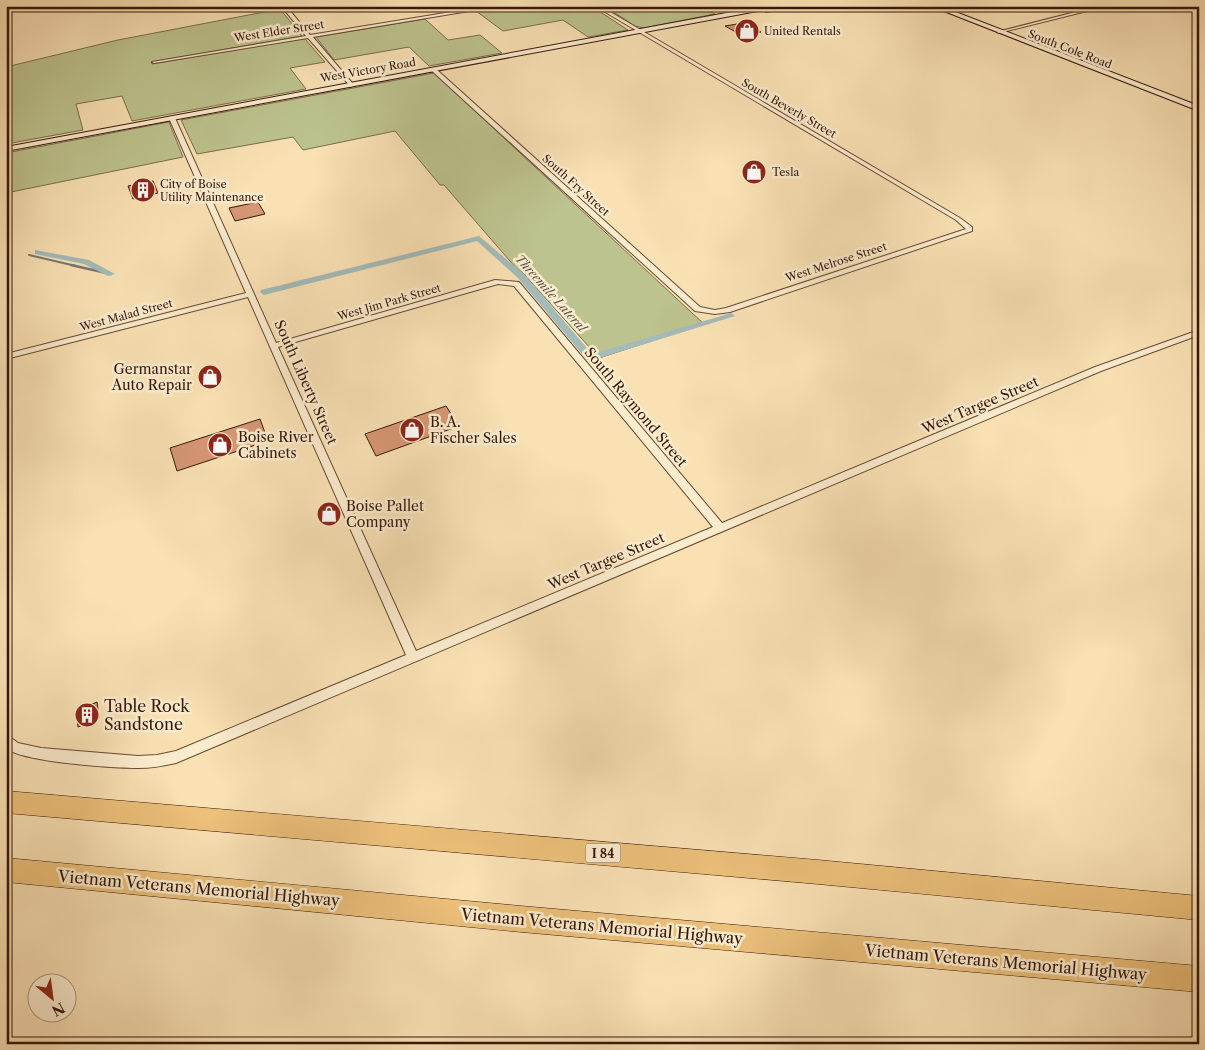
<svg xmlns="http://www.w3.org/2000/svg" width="1205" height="1050" viewBox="0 0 1205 1050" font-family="'Libre Caslon Text',serif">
<rect width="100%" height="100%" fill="#f9e1b4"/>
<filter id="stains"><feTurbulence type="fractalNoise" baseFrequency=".004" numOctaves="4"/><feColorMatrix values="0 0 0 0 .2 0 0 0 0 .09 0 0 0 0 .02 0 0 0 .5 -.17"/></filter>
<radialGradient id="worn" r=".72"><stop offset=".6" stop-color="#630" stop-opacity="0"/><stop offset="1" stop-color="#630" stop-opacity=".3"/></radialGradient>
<g fill="#bdc38e" stroke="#7a6d4c">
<polygon points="507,6 591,6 628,30 588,37 563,20 503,31 476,11"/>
<polygon points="604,6 699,6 715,14 644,28 635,26"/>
<polygon points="280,9 302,36 151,62 152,64 304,38 325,62 290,68 306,89 132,121 122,96 76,104 83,130 6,144 6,67 118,40"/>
<polygon points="425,19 448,40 480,35 502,53 429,66 409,47 334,60 316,37"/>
<polygon points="434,73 704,324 599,358 523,273 516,268 444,185 440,185 395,131 303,150 293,137 197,154 181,120"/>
<polygon points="169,122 183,157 6,193 6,153"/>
</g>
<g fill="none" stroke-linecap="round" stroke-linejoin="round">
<polyline stroke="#787973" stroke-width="2" points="29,255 76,266"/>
<polyline stroke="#787973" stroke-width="2.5" points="71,265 111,274"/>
<g fill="#a3bbb9" fill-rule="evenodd">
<polygon points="479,236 524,274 592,354 728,314 731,313 735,316 593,360 587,360 518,278 477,241 264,295 260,292 261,290"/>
<polygon points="35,250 89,260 115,274 108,276 84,264 35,254"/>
</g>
</g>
<g fill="#d69774" stroke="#381709">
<polygon points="743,23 761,32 743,36 725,26"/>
<polygon points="153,181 158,193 133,199 128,186"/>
<polygon points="258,202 265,214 235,221 229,208"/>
<polygon points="446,406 459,426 376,456 365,434"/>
<polygon points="260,419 268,441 177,471 170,448"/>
<polygon points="97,702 99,718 78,727 76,711"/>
</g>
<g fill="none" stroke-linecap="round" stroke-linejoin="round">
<defs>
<g id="minor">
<polygon points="281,6 286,6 310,35 488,6 499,6 313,37 353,84 351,87 308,38 154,63 152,62 306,36"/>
<polygon points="595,6 600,6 960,218 972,227 972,231 730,312 715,314 695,311 432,71 432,69 436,69 700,307 715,310 726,308 966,229 956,220"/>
<polygon points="1099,6 1107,6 999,33 997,32"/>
<polygon points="1195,6 1199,6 1199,8"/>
<path d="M 172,116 L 175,118 L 276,343 L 495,280 L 519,282 L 722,523 L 1095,367 L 1199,330 L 1199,335 L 1101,371 L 176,763 C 163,766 151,768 138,768 C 114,768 21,762 6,748 L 6,734 L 18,743 L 41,748 L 138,756 L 157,755 L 176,751 L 406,655 L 248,297 L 6,359 L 6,354 L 246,293 L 169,118 ZM 498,284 L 514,286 L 713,527 L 416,651 L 278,347 Z"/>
</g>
<g id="secondary">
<polygon points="764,6 796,6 766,12 763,10 6,151 6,147"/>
<polygon points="931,6 940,6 1199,106 1199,111"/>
</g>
<g id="motorway">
<polygon points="6,791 818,860 1199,896 1199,920 818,884 6,813"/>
<polygon points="6,858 521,906 1199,966 1199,992 521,932 6,882"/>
</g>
</defs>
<use href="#minor" stroke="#684a34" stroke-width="2"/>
<use href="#secondary" stroke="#381709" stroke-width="2"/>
<use href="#motorway" stroke="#381709" stroke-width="1"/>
<use href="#minor" fill="#fbecce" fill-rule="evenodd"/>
<use href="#secondary" fill="#fbecce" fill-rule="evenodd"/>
<use href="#motorway" fill="#ecc07a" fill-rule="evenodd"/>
</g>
<defs>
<symbol id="shop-disc" viewBox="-11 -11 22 22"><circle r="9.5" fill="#8f2418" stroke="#fbecce"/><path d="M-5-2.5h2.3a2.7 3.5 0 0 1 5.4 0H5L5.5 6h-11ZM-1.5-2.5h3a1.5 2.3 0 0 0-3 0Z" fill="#fff"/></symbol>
<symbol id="building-disc" viewBox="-11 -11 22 22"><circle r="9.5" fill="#8f2418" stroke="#fbecce"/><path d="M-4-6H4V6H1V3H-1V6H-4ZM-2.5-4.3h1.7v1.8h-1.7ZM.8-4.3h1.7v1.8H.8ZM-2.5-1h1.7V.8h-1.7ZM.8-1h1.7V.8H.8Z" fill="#fff"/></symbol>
</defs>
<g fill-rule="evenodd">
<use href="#shop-disc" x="733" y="17" width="28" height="28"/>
<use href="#shop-disc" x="740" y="158" width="28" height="28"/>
<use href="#building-disc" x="129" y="176" width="28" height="28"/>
<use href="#shop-disc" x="196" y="363" width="28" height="28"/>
<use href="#shop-disc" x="398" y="416" width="28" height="28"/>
<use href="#shop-disc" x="206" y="431" width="28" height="28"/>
<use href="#shop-disc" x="315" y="500" width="28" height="28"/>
<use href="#building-disc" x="73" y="701" width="28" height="28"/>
</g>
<g text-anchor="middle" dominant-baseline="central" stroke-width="5" stroke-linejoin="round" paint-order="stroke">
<g font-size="11" fill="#381709" stroke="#fbecce">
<text transform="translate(279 31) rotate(-9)">West Elder Street</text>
<text transform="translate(1070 49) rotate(21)">South Cole Road</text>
<text transform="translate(368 70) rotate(-10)">West Victory Road</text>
<text transform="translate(789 108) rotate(30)">South Beverly Street</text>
<text transform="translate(576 185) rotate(42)">South Fry Street</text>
<text transform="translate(836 262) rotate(-18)">West Melrose Street</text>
<text transform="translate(389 302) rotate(-16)">West Jim Park Street</text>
<text transform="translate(126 315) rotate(-15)">West Malad Street</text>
</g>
<g font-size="11" fill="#381709" stroke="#fbecce" text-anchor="start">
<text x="764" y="31">United Rentals</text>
<text x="772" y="172">Tesla</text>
<text x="160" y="184">City of Boise<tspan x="160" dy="13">Utility Maintenance</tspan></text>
</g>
<g font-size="12" font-style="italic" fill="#5d5047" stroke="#fbecce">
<text transform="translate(551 293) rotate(48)">Threemile Lateral</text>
</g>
<rect fill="#fbecce" stroke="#725744" stroke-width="1" x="585.5" y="843.5" width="35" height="19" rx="4"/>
<g font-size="12" font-weight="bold" fill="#381709">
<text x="603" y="853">I 84</text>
</g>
<g font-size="14" fill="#381709" stroke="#fbecce" text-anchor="start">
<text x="192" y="369" text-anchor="end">Germanstar<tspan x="192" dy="16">Auto Repair</tspan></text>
<text x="430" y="422">B. A.<tspan x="430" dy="16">Fischer Sales</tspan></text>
<text x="238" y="437">Boise River<tspan x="238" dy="16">Cabinets</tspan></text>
<text x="346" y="506">Boise Pallet<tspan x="346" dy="16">Company</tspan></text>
</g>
<g font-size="14" fill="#381709" stroke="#fbecce">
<text transform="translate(306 382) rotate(66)">South Liberty Street</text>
<text transform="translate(980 405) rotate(-23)">West Targee Street</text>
<text transform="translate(636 407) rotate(50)">South Raymond Street</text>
<text transform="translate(606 561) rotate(-23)">West Targee Street</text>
</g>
<g font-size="16" fill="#381709" stroke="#fbecce" text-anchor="start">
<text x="104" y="706">Table Rock<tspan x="104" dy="18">Sandstone</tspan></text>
</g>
<g font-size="16" fill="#381709" stroke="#fbecce">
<text transform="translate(199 888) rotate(5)">Vietnam Veterans Memorial Highway</text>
<text transform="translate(602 926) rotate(5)">Vietnam Veterans Memorial Highway</text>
<text transform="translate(1006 962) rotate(5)">Vietnam Veterans Memorial Highway</text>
</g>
</g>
<rect width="1205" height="1050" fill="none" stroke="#f9e1b4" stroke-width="25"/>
<rect x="8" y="8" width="1190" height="1035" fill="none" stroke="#381709" stroke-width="2.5"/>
<rect x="12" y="12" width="1180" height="1025" fill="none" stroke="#381709"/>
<g transform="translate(52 998) rotate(151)"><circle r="24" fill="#fbecce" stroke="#ad977f"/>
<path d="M0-4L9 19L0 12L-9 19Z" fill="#8f2418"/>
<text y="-8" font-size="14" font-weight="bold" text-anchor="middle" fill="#381709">N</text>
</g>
<rect width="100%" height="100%" filter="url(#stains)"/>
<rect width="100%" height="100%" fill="url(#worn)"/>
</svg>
